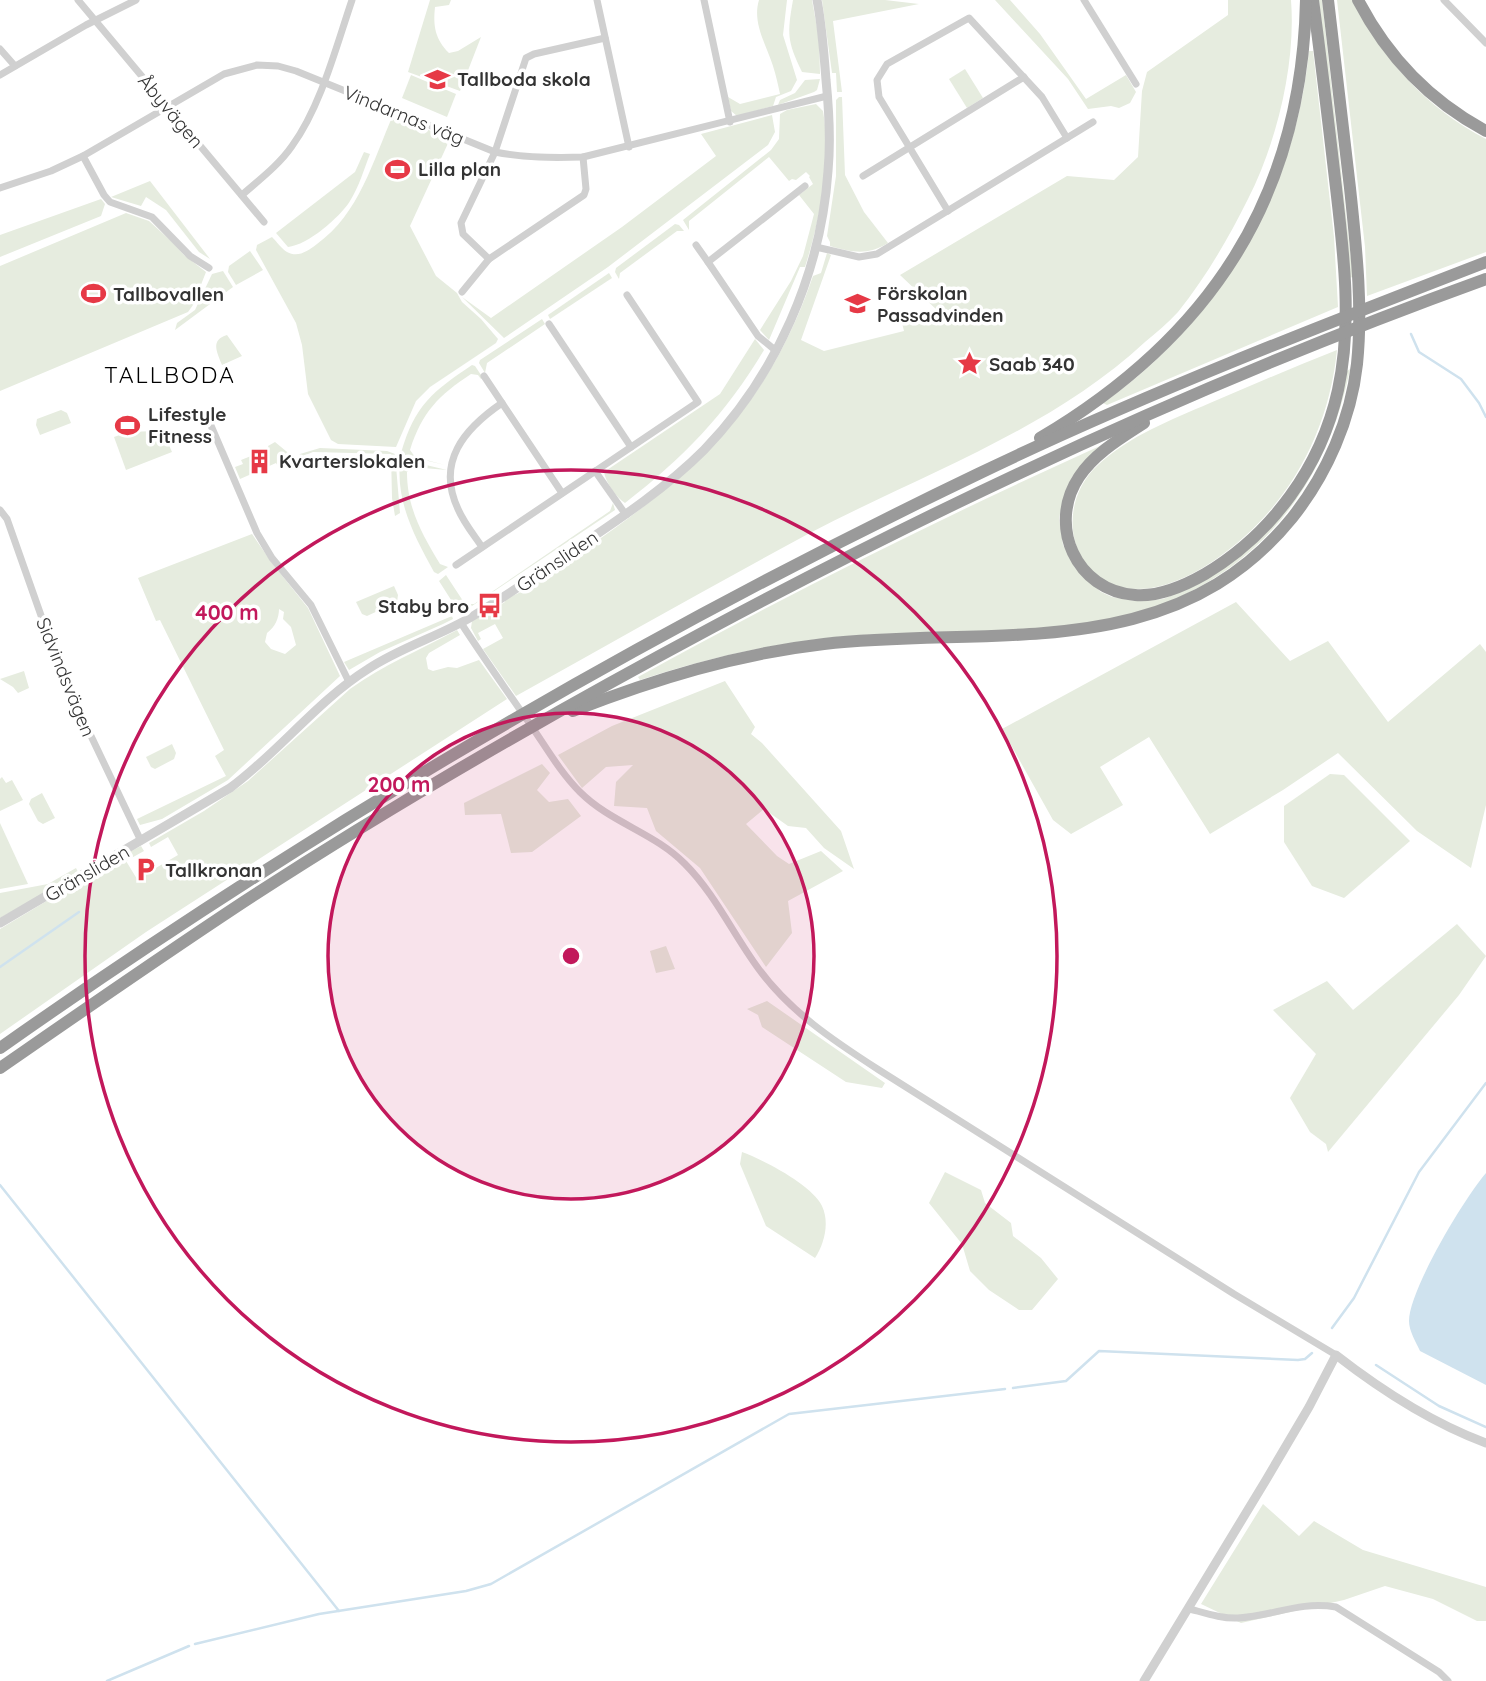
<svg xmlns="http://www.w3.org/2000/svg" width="1486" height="1681" viewBox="0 0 1486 1681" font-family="Quicksand,sans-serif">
<rect width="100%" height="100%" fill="#fff"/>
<g fill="#e6ecdf" fill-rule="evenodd">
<path d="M 430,0 L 451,0 L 449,5 L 435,7 C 433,26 435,39 449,53 L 458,51 L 481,37 L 460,91 L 408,72 Z"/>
<path d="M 759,0 L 787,0 L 783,35 L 797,80 L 791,91 L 776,97 L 773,106 L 737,116 L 731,111 L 728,97 L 740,104 L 780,94 C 778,85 776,75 773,66 C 766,44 752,23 759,0 Z"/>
<path d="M 793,0 L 812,0 L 819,39 L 820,74 L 802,72 C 787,41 787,34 793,0 Z"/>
<polygon points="822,0 885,0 919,4 833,21 842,92 837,92 836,73 832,73"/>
<polygon points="995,0 1010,0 1040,34 1086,99 1126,75 1136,92 1130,103 1119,108 1111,106 1088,109 1068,79"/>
<path d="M 1228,0 L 1291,0 C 1296,64 1277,142 1248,199 C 1228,239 1206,277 1178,312 C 1168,323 1156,333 1145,342 C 1049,431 922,474 808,534 C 710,587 613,642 516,696 L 483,649 L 503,638 L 495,624 L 478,633 L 481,639 L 478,641 L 471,628 L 472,621 L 505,602 L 504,599 C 531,591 562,565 585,549 C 697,472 768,407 813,276 L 821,273 L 827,253 L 831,255 L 801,340 L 824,351 L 904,331 L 900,315 L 924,309 L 935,318 L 939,312 L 900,275 L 1067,176 L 1114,180 L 1138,157 L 1142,91 L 1147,72 L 1228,15 Z"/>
<polygon points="1319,0 1322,0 1353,277 1349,278"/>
<path d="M 1337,0 L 1352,0 C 1383,59 1426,108 1486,139 L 1486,252 L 1367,296 L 1365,247 Z"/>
<path d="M 1309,51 L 1313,51 L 1334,237 L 1338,307 L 1107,405 L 1103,403 C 1220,321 1295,193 1309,51 Z"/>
<polygon points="965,69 983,98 967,108 949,79"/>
<polygon points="411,75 456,94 447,117 402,98"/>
<polygon points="820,79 817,90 814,92 778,105 780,100 795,93 805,80"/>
<path d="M 839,97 L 842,97 L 845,175 L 864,212 L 888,243 C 867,256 852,252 830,246 L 830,242 L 827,236 L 836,176 L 836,100 Z"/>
<path d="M 816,104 L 823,111 C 832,161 820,219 805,267 L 800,267 L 769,340 L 760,330 L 791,281 L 803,256 L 814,214 L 799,195 L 813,184 L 809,177 L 810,176 L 806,172 L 796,180 L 792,179 L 789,181 L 769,157 L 689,221 L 689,230 L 683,220 L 771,150 L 779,139 L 780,114 L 787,110 Z"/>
<path d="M 393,115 L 450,139 L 410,226 L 436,276 L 457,293 L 462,302 L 481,319 L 498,339 L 496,343 L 430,387 L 416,401 L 396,447 L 338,444 L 331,440 L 308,394 L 302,345 L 296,323 L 256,250 L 257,245 L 272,237 C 276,241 282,249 287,252 C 298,258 308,251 317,244 C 359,214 373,161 393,115 Z"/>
<polygon points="772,115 775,132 768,145 608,267 504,338 462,297 491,318 622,227 716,156 701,134"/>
<path d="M 364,152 L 370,154 C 364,169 359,187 350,201 C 340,217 308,245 288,247 L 276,233 L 355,172 Z"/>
<polygon points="150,181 210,259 199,252 166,210 146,197 141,206 111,197"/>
<polygon points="101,199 105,204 101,216 0,257 0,235"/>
<polygon points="126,213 149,221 172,242 184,255 206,272 193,305 188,312 0,391 0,266"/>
<polygon points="675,224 679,225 684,231 677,231 620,273 619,279 615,272 616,268"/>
<polygon points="250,251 263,270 236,285 228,272 229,266"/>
<polygon points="223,271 233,287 175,330 177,323 195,310 212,274"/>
<polygon points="609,273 612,278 550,319 548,315"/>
<polygon points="542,319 545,324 487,363 485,373 479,363 480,360"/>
<path d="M 227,335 L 242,356 L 222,365 C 217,352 210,340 227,335 Z"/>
<path d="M 755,339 L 764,350 C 726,414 683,458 625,503 C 616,497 606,483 604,472 L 720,394 Z"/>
<path d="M 1337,350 C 1328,437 1285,513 1212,562 C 1190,576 1164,589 1138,589 C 1070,588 1052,507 1098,465 C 1129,436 1171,420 1210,403 C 1252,385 1294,367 1337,350 Z"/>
<path d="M 472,365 L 475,366 L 483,378 L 481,379 L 478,375 L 471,374 C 439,395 422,412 410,450 L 415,457 L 445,465 L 403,455 L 401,453 C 415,405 432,392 472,365 Z"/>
<path d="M 1350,369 C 1321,513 1225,606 1079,625 C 998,635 916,630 836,637 C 768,644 705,659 640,680 L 638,677 C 790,593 945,516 1102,445 L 1072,477 L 1066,490 L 1059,518 L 1063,545 L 1075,568 L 1101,592 L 1112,597 L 1136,601 L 1163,599 L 1173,595 L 1291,503 L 1347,371 Z"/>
<polygon points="61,410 67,413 71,423 40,435 36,425 37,419"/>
<polygon points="156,431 165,436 172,452 126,470 114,437 128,432"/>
<polygon points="275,442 292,456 294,461 279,468 276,463 240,479 235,467 243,464 241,460 269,449 268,446"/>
<polygon points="320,448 387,451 395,454 400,513 395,516 392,498 391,454 313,452 298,458 300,454"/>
<path d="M 405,460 L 447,470 L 412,467 L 407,472 C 407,508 422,534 440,564 L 448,567 L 438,574 L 434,572 C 415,537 396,503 400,462 Z"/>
<polygon points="613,503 615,510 460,614 439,581 446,575 465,604 474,604 610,511"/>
<path d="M 252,534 L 272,563 L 308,608 L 340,676 L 228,780 L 162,819 L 140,825 L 137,819 L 226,776 L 215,756 L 224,750 L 160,620 L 156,621 L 138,578 ZM 279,609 L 284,612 L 283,619 L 291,627 L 296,645 L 285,654 L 271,649 L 265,642 L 267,633 C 275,627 279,618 279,609 Z"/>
<polygon points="394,586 398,595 397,602 367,616 362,614 356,602"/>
<polygon points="1236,602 1290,661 1328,641 1388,722 1480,644 1486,652 1486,805 1471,868 1417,831 1338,753 1283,790 1210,834 1149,737 1100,767 1123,805 1071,834 1053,820 1002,729"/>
<polygon points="452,616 453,619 443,624 380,652 349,670 344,662"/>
<path d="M 457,630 L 460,635 L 429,653 L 426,658 L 428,669 L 433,671 L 448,667 L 457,668 L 479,660 L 507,699 L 146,932 L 0,1034 L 0,929 L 70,887 L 82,878 L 84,881 L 110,866 L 109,862 L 141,846 L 144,851 L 126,861 L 137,879 L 178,855 L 168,837 L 151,847 L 149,843 L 204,811 L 248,781 L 350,689 C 383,665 420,650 457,630 Z"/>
<polygon points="24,671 29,688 18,693 13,687 0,679"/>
<polygon points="725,681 755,727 751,734 762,743 841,831 854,869 824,848 806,828 788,826 764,809 746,824 777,856 789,864 821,851 843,871 788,901 792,933 766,967 700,868 656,831 647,808 614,806 616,782 633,765 606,767 582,788 558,755 612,726"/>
<polygon points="172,744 176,753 174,759 155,769 151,767 146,757"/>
<polygon points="542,764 550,773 537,790 549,802 568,799 581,816 532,852 511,853 501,814 465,815 464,803"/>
<polygon points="1330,774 1344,775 1410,841 1344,898 1312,886 1284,842 1284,806"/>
<polygon points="2,777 6,783 12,780 23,800 0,811 0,779"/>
<polygon points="42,793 55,818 43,824 38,821 29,804 31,799"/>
<polygon points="0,823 28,884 0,889"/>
<polygon points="76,868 79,874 0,918 0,893 48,884"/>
<polygon points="1457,924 1486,956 1459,995 1328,1152 1326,1144 1310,1132 1290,1098 1316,1054 1273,1010 1327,981 1353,1010"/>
<polygon points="666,946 675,969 656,973 650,951"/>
<polygon points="767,1001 885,1083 882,1088 846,1082 762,1027 758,1015 747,1009"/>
<path d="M 742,1152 C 764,1160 812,1185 822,1206 C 830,1223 824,1244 815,1258 L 766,1226 L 740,1164 Z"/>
<polygon points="945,1172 981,1190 985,1203 1011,1223 1013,1236 1041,1258 1058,1279 1032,1310 1019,1310 989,1290 970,1271 962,1244 929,1203"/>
<polygon points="1263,1504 1299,1536 1314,1521 1363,1550 1486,1587 1486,1621 1477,1621 1433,1599 1385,1586 1344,1600 1241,1623 1201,1604"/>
</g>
<path fill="#cfe2ee" d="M 1486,1173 L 1486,1385 L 1420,1351 C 1416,1342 1409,1331 1409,1321 C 1409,1290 1465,1197 1486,1173 Z"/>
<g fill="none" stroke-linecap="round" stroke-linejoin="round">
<g stroke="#cfe2ee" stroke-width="2.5">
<polyline points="1411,334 1419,352 1461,379 1479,403 1486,417"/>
<polyline points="0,967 79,912"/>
<polyline points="0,1185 339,1611"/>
<polyline points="1332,1328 1354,1298 1419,1172 1486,1083"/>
<polyline points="1376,1365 1439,1406 1486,1427"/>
<polyline points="1013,1388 1066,1381 1099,1351 1298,1360 1305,1359 1312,1353"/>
<polyline points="195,1644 319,1614 466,1591 491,1584 789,1414 1005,1389"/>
<polyline points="107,1681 189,1646"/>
</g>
<g stroke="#d0d0d0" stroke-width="7">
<polyline points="78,0 264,222"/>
<polyline points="597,0 629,147"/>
<polyline points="704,0 730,122"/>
<polyline points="1084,0 1136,84"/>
<polyline points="1444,0 1486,43"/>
<polyline points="0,49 15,66"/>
<polyline points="0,75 86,25 136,0"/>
<polyline points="83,156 104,195 110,202 152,217 190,256 209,268"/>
<polyline points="863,176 1024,77"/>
<path d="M 0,188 L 51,171 L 83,156 L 224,74 L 257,65 L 278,66 L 296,71 L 495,152 C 525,158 553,158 583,157 L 827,96"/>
<path d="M 242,195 C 259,180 279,165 292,146 C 321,106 336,47 352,0"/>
<polyline points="948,211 879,97 877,80 887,64 969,18 1042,97 1067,138"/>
<polyline points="696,245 708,262"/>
<polyline points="816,247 859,257 877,254 1093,122"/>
<polyline points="489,259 463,234 461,223 495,152 526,58 534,54 605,38"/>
<polyline points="462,292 489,259 584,195 586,189 583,157"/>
<polyline points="549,324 631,447"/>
<polyline points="775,350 758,336 708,262 805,186"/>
<polyline points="484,376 562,493"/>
<polyline points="209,421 257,533 272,558 311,605 349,682"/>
<polyline points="595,471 626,515"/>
<polyline points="0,510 7,519 62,675 141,841"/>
<path d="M 482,547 C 474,535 464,523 458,509 C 436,462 464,429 502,403"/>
<polyline points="456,565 698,402 627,295"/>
<path d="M 461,623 C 483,657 507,691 530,724 C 546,747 560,772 580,792 C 611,823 655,833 685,864 C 715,894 733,934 758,968 C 790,1012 834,1041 879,1070 L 1234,1294 L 1336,1355"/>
<path d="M 1190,1609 C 1205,1613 1222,1619 1238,1618 C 1274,1616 1298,1601 1336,1607 L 1439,1672 L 1448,1681"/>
</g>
<g stroke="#d0d0d0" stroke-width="9">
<path d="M 0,923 L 230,788 C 279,752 317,701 368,669 C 401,647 440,636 473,616 C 507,595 540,573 572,551 C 618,520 665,489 704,450 C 776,376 821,273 828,171 C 831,140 829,110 826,80 C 824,53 822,26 817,0"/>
<path d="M 1144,1681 L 1266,1480 L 1309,1407 L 1336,1355 C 1381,1390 1432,1423 1486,1443"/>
</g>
<g stroke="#9a9a9a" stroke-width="12">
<path d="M 1358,0 C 1387,56 1430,101 1486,131"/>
<path d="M 1144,423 C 1121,438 1095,453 1079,477 C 1047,525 1076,591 1135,595 C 1159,597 1184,586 1205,574 C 1272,534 1321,467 1338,390 C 1353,321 1343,248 1335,179 C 1328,119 1321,60 1313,0"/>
<path d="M 1040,438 C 1209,338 1302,199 1306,0"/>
<path d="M 573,711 C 655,679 737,654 824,644 C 991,625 1171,667 1292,518 C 1327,474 1351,419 1357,364 C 1363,305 1356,246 1350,188 C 1343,125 1335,63 1328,0"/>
<path d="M 0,1048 C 310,830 636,638 978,474 C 1144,394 1315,328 1486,262"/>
<path d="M 0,1068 C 81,1012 163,955 245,901 C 397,802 554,712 713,627 C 962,494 1220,375 1486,279"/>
</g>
</g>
<circle cx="571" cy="956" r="243" fill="#c2185b" fill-opacity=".12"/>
<g fill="none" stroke="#c2185b" stroke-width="3.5">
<circle cx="571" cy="956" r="243"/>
<circle cx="571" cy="956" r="486"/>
</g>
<defs>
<symbol id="school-bare" viewBox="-9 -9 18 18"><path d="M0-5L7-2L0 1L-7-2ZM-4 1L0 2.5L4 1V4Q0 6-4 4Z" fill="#e63946" stroke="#fff" stroke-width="2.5" paint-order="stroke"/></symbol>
<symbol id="stadium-bare" viewBox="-9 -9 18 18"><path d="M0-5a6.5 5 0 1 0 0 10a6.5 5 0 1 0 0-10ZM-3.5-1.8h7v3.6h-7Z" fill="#e63946" stroke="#fff" stroke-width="2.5" paint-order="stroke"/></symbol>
<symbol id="sight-bare" viewBox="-9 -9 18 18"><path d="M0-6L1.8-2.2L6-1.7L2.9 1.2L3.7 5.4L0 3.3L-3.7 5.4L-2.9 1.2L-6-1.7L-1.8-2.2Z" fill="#e63946" stroke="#fff" stroke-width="2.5" paint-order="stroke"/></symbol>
<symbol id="building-bare" viewBox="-9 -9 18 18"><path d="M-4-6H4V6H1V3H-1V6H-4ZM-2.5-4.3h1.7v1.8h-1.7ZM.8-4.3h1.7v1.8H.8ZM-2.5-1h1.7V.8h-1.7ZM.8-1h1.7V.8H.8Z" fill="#e63946" stroke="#fff" stroke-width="2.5" paint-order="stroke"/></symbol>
<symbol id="bus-bare" viewBox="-9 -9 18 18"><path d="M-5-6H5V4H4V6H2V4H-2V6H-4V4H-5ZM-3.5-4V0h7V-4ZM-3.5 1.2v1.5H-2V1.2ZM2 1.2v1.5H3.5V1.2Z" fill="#e63946" stroke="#fff" stroke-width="2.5" paint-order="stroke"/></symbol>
<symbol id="parking-bare" viewBox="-9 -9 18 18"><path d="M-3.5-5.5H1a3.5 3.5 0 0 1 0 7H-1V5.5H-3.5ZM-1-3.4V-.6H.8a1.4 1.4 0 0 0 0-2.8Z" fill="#e63946" stroke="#fff" stroke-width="2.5" paint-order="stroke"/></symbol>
</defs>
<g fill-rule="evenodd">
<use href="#school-bare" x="420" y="62" width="35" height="35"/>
<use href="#stadium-bare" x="380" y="152" width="35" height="35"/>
<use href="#stadium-bare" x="76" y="276" width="35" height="35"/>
<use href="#school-bare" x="840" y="286" width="35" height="35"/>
<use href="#sight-bare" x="952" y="346" width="35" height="35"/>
<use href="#stadium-bare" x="110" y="408" width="35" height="35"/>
<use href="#building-bare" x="242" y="444" width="35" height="35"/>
<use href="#bus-bare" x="472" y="588" width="35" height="35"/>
<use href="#parking-bare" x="128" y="852" width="35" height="35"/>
</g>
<g text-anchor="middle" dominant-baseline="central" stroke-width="7" stroke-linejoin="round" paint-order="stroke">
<g font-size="19" font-weight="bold" fill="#333" stroke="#fff" text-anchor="start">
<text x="457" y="79">Tallboda skola</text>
<text x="418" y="169">Lilla plan</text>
<text x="877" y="293">Förskolan<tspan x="877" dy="22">Passadvinden</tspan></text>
<text x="113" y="294">Tallbovallen</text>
<text x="989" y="364">Saab 340</text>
<text x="148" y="414">Lifestyle<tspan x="148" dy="22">Fitness</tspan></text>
<text x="279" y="461">Kvarterslokalen</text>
<text x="469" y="606" text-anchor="end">Staby bro</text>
<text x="165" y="870">Tallkronan</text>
</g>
<g font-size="19" fill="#333" stroke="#fff">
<text transform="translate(171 111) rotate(50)">Åbyvägen</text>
<text transform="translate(404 115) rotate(22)">Vindarnas väg</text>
<text transform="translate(557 561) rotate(-34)">Gränsliden</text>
<text transform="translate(66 677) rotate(68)">Sidvindsvägen</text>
<text transform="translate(87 873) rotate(-30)">Gränsliden</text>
</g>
<g font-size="23" letter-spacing="2" fill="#000" stroke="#fff">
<text x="170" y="374">TALLBODA</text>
</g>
</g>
<circle cx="571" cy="956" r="10" fill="#c2185b" stroke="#fff" stroke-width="3.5"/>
<g font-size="21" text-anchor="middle" font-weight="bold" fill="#c2185b" stroke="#fff" stroke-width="7" stroke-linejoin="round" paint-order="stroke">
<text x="227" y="620">400 m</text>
<text x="399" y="792">200 m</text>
</g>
</svg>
